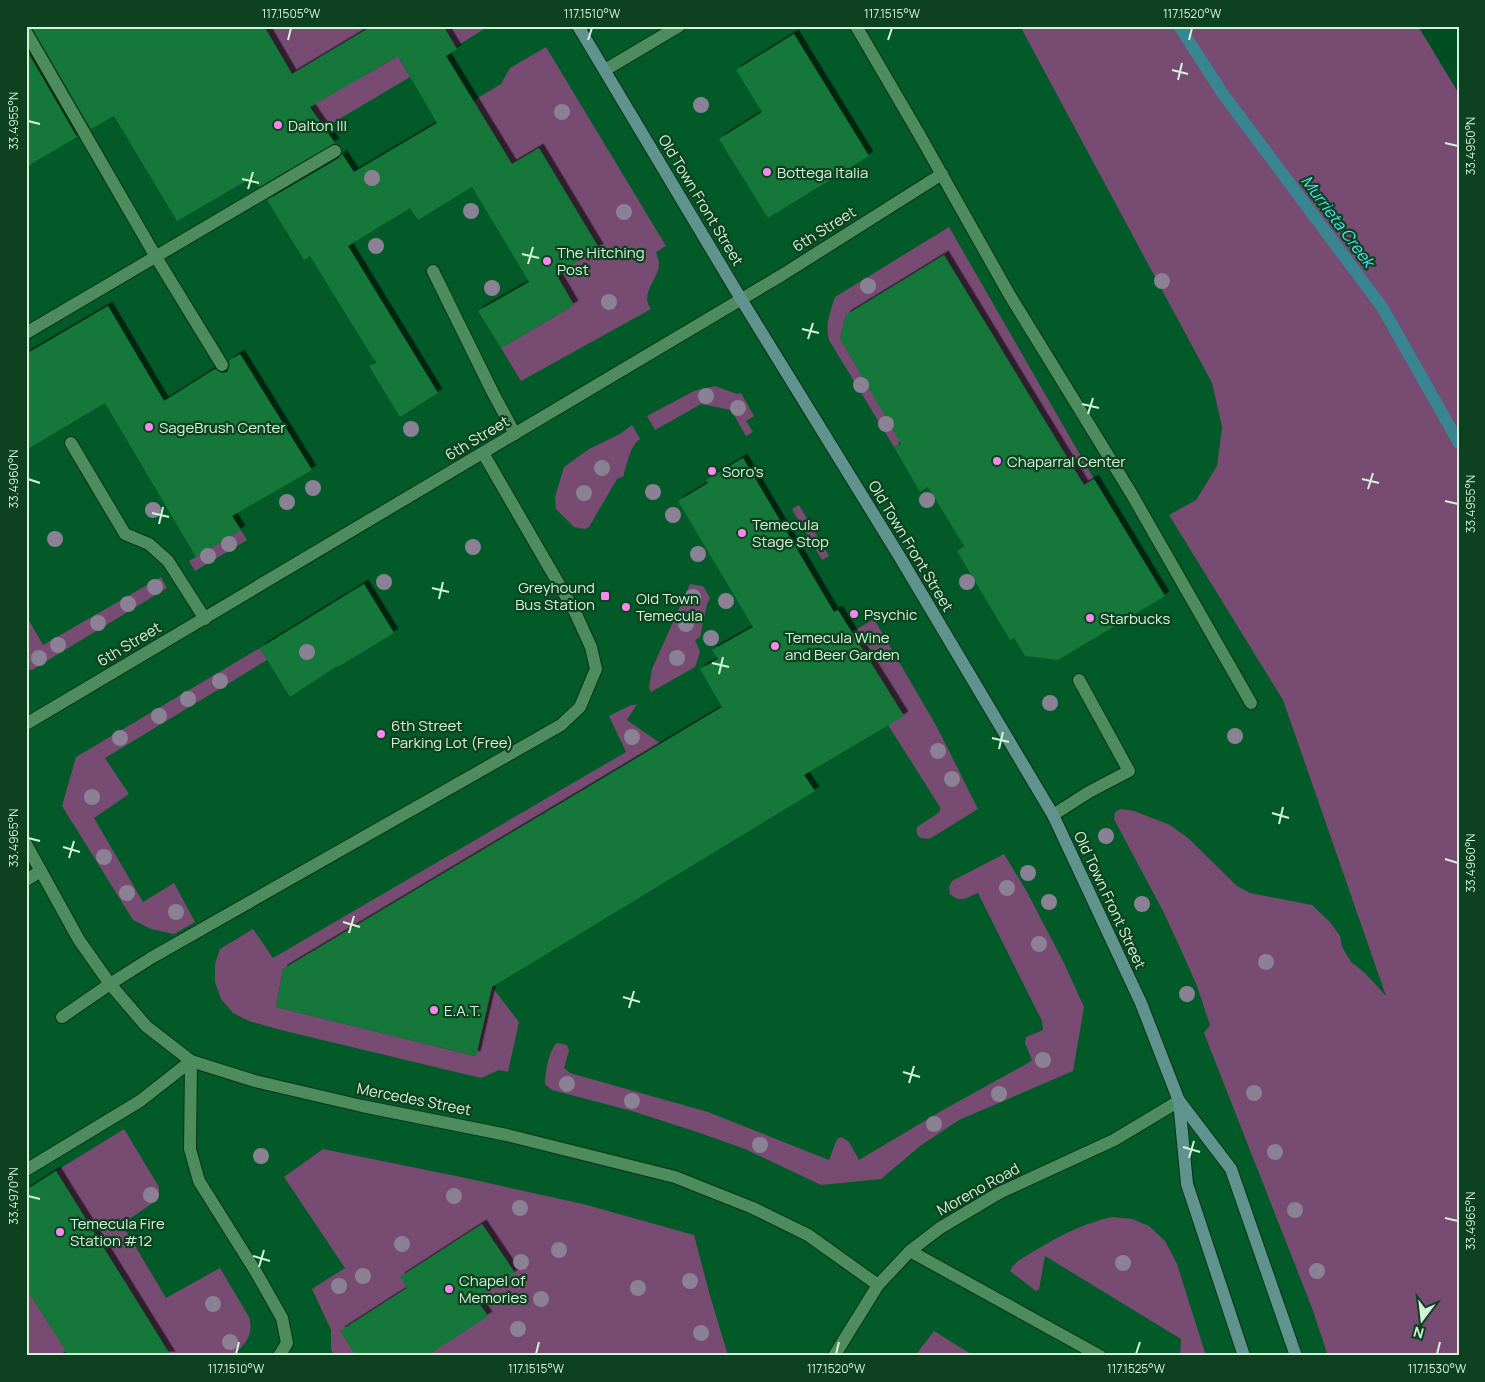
<svg xmlns="http://www.w3.org/2000/svg" width="1485" height="1382" viewBox="0 0 1485 1382" font-family="Manrope,sans-serif">
<defs>
<filter id="shadow"><feDropShadow dx="4.5" dy="-4.5" stdDeviation="0" flood-color="#0009"/></filter>
</defs>
<rect width="100%" height="100%" fill="#024e23"/>
<polygon fill="#035a29" points="26,26 1020,26 1212,383 1222,427 1217,466 1196,500 1170,515 1283,700 1387,997 1459,1356 26,1356"/>
<g fill="#784b73">
<polygon points="264,26 371,26 343,44 362,77 398,56 410,77 324,128"/>
<polygon points="443,26 489,26 455,47"/>
<polygon points="1020,26 1418,26 1459,94 1459,1356 1328,1356 1312,1308 1204,1033 1210,1025 1197,986 1182,952 1164,913 1114,819 1115,812 1121,809 1134,811 1170,825 1188,838 1237,886 1250,893 1312,905 1330,922 1340,936 1342,947 1351,962 1365,973 1386,996 1283,700 1169,515 1196,500 1217,466 1222,427 1212,383"/>
<path d="M 546,47 L 666,246 L 656,252 C 657,256 659,261 659,264 C 659,279 639,293 651,309 L 521,381 L 501,348 L 574,305 L 556,274 L 599,248 L 539,148 L 512,164 L 473,101 L 501,84 L 510,68 Z"/>
<path d="M 949,227 L 1094,479 L 1084,485 L 944,255 L 846,315 L 840,338 L 901,443 L 894,447 L 829,340 C 825,325 830,312 835,297 Z"/>
<polygon points="715,386 737,394 741,393 754,416 746,421 753,432 746,436 731,410 701,404 655,430 647,416 694,391"/>
<path d="M 632,425 L 640,439 C 630,446 628,461 624,473 L 624,476 L 617,479 L 589,527 L 585,529 L 574,527 L 556,509 L 555,497 L 564,467 L 589,449 L 620,434 Z"/>
<polygon points="799,505 829,556 822,560 792,509"/>
<polygon points="241,530 247,540 195,571 189,561"/>
<polygon points="161,577 167,588 32,670 26,669 26,624 30,622 43,645"/>
<polygon points="690,584 703,586 710,598 707,604 700,637 695,640 700,652 695,667 651,692 649,688 652,669"/>
<path d="M 874,619 L 937,727 L 978,809 L 931,838 C 921,840 915,837 917,827 L 937,814 L 940,811 L 940,807 L 888,725 L 903,715 L 852,632 Z"/>
<polygon points="260,648 267,660 105,758 129,794 94,818 143,902 174,883 195,922 174,934 151,929 133,920 62,806 76,757"/>
<polygon points="637,704 627,720 660,743 283,969 276,1007 475,1056 492,987 519,1022 508,1072 499,1070 481,1078 285,1031 249,1021 233,1013 221,999 215,982 215,964 220,949 253,929 273,958 626,752 609,716 629,706"/>
<path d="M 1004,854 L 1027,892 L 1064,963 L 1084,1007 L 1073,1071 L 959,1120 L 920,1146 L 881,1179 L 821,1185 L 745,1149 L 694,1131 L 632,1111 L 552,1090 L 545,1084 C 545,1073 549,1049 557,1043 L 567,1045 L 569,1050 L 564,1068 L 570,1073 L 708,1112 L 829,1160 L 837,1139 L 842,1137 L 849,1142 L 859,1160 L 943,1110 L 1028,1063 L 1032,1060 L 1025,1043 L 1026,1037 L 1043,1030 L 1042,1021 L 978,893 C 966,897 962,904 950,894 L 949,887 L 952,881 Z"/>
<path d="M 124,1129 L 159,1187 L 159,1195 L 157,1200 L 122,1224 L 166,1298 L 220,1268 L 249,1317 C 254,1335 246,1343 233,1356 L 171,1356 L 56,1171 Z"/>
<polygon points="323,1149 461,1177 583,1204 694,1235 709,1292 728,1356 334,1356 331,1349 331,1330 312,1289 345,1268 284,1177"/>
<path d="M 1112,1217 L 1132,1219 L 1149,1226 L 1165,1241 L 1177,1264 L 1206,1356 L 1180,1356 L 1181,1339 L 1045,1256 L 1039,1289 L 1036,1291 L 1010,1271 L 1012,1267 L 1018,1261 C 1049,1242 1076,1225 1112,1217 Z"/>
<polygon points="26,1288 66,1351 58,1356 26,1356"/>
<polygon points="934,1331 974,1356 915,1356"/>
</g>
<g fill="none" stroke-linecap="round" stroke-linejoin="round">
<polyline stroke="#398592" stroke-width="12" points="1179,26 1223,94 1382,307 1459,443"/>
</g>
<g fill="#13773b" filter="url(#shadow)">
<polygon points="31,26 264,26 292,74 372,26 450,26 445,29 457,49 446,56 512,164 539,148 599,248 556,274 574,305 501,348 478,311 529,282 472,187 418,220 410,208 348,246 438,393 400,417 369,366 376,363 310,256 304,260 267,200 339,158 342,154 354,172 437,123 398,56 310,107 335,143 259,187 253,177 177,221 114,116 91,129"/>
<polygon points="794,34 869,156 768,218 719,139 762,112 736,70"/>
<polygon points="26,49 77,137 26,167"/>
<polygon points="944,255 1084,485 1094,479 1165,596 1058,660 1025,656 1014,638 1010,640 957,551 964,546 928,487 920,492 894,447 901,444 840,338 846,315"/>
<polygon points="108,306 164,401 215,369 222,373 227,372 230,365 229,361 240,354 312,470 232,516 241,530 196,557 105,403 26,450 26,354"/>
<polygon points="743,458 834,612 838,610 904,716 804,775 815,791 492,987 476,1056 276,1007 283,969 722,707 700,669 718,659 712,650 753,627 678,501 708,483 706,480"/>
<polygon points="364,584 394,633 338,667 337,666 290,697 260,648"/>
<polygon points="56,1171 171,1356 69,1356 26,1288 26,1190"/>
<polygon points="482,1224 515,1273 476,1299 488,1316 427,1356 356,1356 340,1331 407,1288 400,1277"/>
</g>
<g fill="none" stroke-linecap="round" stroke-linejoin="round">
<defs>
<g id="service">
<polyline points="856,26 919,134 1009,294 1131,493 1251,703"/>
<polyline points="26,32 156,257 222,365"/>
<polyline points="605,70 679,26"/>
<polyline points="433,271 493,393 515,434"/>
<polyline points="26,333 335,151"/>
<polyline points="71,443 125,534 149,544 168,561 205,619"/>
<polyline points="1053,815 1089,792 1129,771 1079,680"/>
<polyline points="26,880 41,871"/>
<polyline points="62,1017 110,984 151,958 561,725 580,707 596,669 591,647 575,612 483,453"/>
<polyline points="191,1061 190,1149 199,1181 256,1272 282,1318 287,1343 279,1356"/>
<polyline points="26,1170 140,1101 191,1061"/>
<polyline points="910,1251 1100,1356"/>
</g>
<polyline id="minor" points="26,724 782,275 942,174"/>
<g id="tertiary">
<polyline points="26,844 79,940 110,984 146,1026 191,1061 255,1081 362,1106 507,1135 675,1177 753,1208 808,1235 878,1285"/>
<polyline points="834,1356 878,1285 910,1251 940,1228 999,1193 1114,1140 1179,1101"/>
</g>
<g id="secondary">
<polyline points="578,26 741,299 898,554 1053,815 1141,1003 1179,1101 1187,1184 1244,1356"/>
<polyline points="1180,1102 1231,1169 1296,1356"/>
</g>
</defs>
<use href="#service" stroke="#0c2f17" stroke-width="14"/>
<use href="#minor" stroke="#0c2f17" stroke-width="14"/>
<use href="#tertiary" stroke="#0c2f17" stroke-width="14"/>
<use href="#secondary" stroke="#0c2f17" stroke-width="14"/>
<use href="#service" stroke="#4c8c5d" stroke-width="12"/>
<use href="#minor" stroke="#4c8c5d" stroke-width="12"/>
<use href="#tertiary" stroke="#4c8c5d" stroke-width="12"/>
<use href="#secondary" stroke="#5f938d" stroke-width="12"/>
</g>
<g fill="#8a8194">
<circle cx="701" cy="105" r="8"/>
<circle cx="562" cy="112" r="8"/>
<circle cx="372" cy="178" r="8"/>
<circle cx="471" cy="211" r="8"/>
<circle cx="624" cy="212" r="8"/>
<circle cx="376" cy="246" r="8"/>
<circle cx="1162" cy="281" r="8"/>
<circle cx="868" cy="286" r="8"/>
<circle cx="492" cy="288" r="8"/>
<circle cx="609" cy="302" r="8"/>
<circle cx="861" cy="385" r="8"/>
<circle cx="706" cy="396" r="8"/>
<circle cx="738" cy="408" r="8"/>
<circle cx="886" cy="424" r="8"/>
<circle cx="411" cy="429" r="8"/>
<circle cx="602" cy="468" r="8"/>
<circle cx="313" cy="488" r="8"/>
<circle cx="653" cy="492" r="8"/>
<circle cx="584" cy="493" r="8"/>
<circle cx="927" cy="500" r="8"/>
<circle cx="287" cy="502" r="8"/>
<circle cx="153" cy="510" r="8"/>
<circle cx="673" cy="515" r="8"/>
<circle cx="55" cy="539" r="8"/>
<circle cx="229" cy="544" r="8"/>
<circle cx="473" cy="547" r="8"/>
<circle cx="698" cy="554" r="8"/>
<circle cx="208" cy="556" r="8"/>
<circle cx="384" cy="582" r="8"/>
<circle cx="967" cy="582" r="8"/>
<circle cx="155" cy="587" r="8"/>
<circle cx="693" cy="597" r="8"/>
<circle cx="726" cy="601" r="8"/>
<circle cx="128" cy="604" r="8"/>
<circle cx="98" cy="623" r="8"/>
<circle cx="686" cy="624" r="8"/>
<circle cx="711" cy="638" r="8"/>
<circle cx="58" cy="645" r="8"/>
<circle cx="307" cy="652" r="8"/>
<circle cx="39" cy="658" r="8"/>
<circle cx="677" cy="658" r="8"/>
<circle cx="220" cy="681" r="8"/>
<circle cx="188" cy="699" r="8"/>
<circle cx="1050" cy="703" r="8"/>
<circle cx="159" cy="716" r="8"/>
<circle cx="1235" cy="736" r="8"/>
<circle cx="632" cy="737" r="8"/>
<circle cx="120" cy="738" r="8"/>
<circle cx="938" cy="751" r="8"/>
<circle cx="952" cy="779" r="8"/>
<circle cx="92" cy="797" r="8"/>
<circle cx="1106" cy="836" r="8"/>
<circle cx="104" cy="857" r="8"/>
<circle cx="1028" cy="873" r="8"/>
<circle cx="1007" cy="888" r="8"/>
<circle cx="127" cy="893" r="8"/>
<circle cx="1049" cy="902" r="8"/>
<circle cx="1142" cy="904" r="8"/>
<circle cx="176" cy="912" r="8"/>
<circle cx="1039" cy="944" r="8"/>
<circle cx="1266" cy="962" r="8"/>
<circle cx="1187" cy="994" r="8"/>
<circle cx="1043" cy="1060" r="8"/>
<circle cx="567" cy="1084" r="8"/>
<circle cx="1254" cy="1093" r="8"/>
<circle cx="999" cy="1094" r="8"/>
<circle cx="632" cy="1101" r="8"/>
<circle cx="934" cy="1124" r="8"/>
<circle cx="760" cy="1145" r="8"/>
<circle cx="1275" cy="1152" r="8"/>
<circle cx="261" cy="1156" r="8"/>
<circle cx="151" cy="1195" r="8"/>
<circle cx="454" cy="1196" r="8"/>
<circle cx="520" cy="1208" r="8"/>
<circle cx="1295" cy="1210" r="8"/>
<circle cx="402" cy="1244" r="8"/>
<circle cx="559" cy="1250" r="8"/>
<circle cx="521" cy="1262" r="8"/>
<circle cx="1123" cy="1263" r="8"/>
<circle cx="1317" cy="1271" r="8"/>
<circle cx="363" cy="1276" r="8"/>
<circle cx="690" cy="1281" r="8"/>
<circle cx="339" cy="1286" r="8"/>
<circle cx="638" cy="1288" r="8"/>
<circle cx="541" cy="1299" r="8"/>
<circle cx="213" cy="1304" r="8"/>
<circle cx="518" cy="1329" r="8"/>
<circle cx="701" cy="1333" r="8"/>
<circle cx="230" cy="1342" r="8"/>
</g>
<path fill="none" stroke="#d2f3d8" stroke-width="2" d="M 288,40 L 291,28M 588,40 L 592,28M 888,40 L 892,28M 1189,40 L 1192,28M 1172,70 L 1188,74M 1178,80 L 1182,63M 28,121 L 40,124M 1445,143 L 1458,146M 242,179 L 259,183M 248,189 L 253,172M 522,254 L 539,258M 528,264 L 533,247M 802,329 L 819,333M 808,339 L 813,323M 1082,404 L 1099,408M 1088,414 L 1093,398M 28,479 L 40,483M 1362,479 L 1379,483M 1368,489 L 1373,473M 1445,501 L 1458,504M 152,513 L 169,517M 159,524 L 163,507M 432,588 L 449,592M 439,599 L 443,582M 712,663 L 729,667M 719,674 L 723,657M 992,738 L 1009,742M 999,749 L 1003,732M 1272,813 L 1289,818M 1279,824 L 1283,807M 28,838 L 40,841M 63,847 L 80,852M 69,858 L 74,841M 1445,859 L 1458,863M 343,922 L 360,927M 349,933 L 354,916M 623,997 L 640,1002M 629,1008 L 634,991M 903,1072 L 920,1077M 909,1083 L 914,1066M 1183,1147 L 1200,1152M 1189,1158 L 1194,1141M 28,1196 L 40,1199M 1445,1218 L 1458,1221M 253,1256 L 270,1261M 259,1267 L 264,1250M 236,1354 L 239,1342M 536,1354 L 539,1342M 836,1354 L 839,1342M 1136,1354 L 1140,1342M 1437,1354 L 1440,1342"/>
<g fill="#f788ec" stroke="#0d411f" stroke-width="2">
<circle cx="278" cy="125" r="5"/>
<circle cx="767" cy="172" r="5"/>
<circle cx="547" cy="261" r="5"/>
<circle cx="149" cy="427" r="5"/>
<circle cx="997" cy="461" r="5"/>
<circle cx="712" cy="471" r="5"/>
<circle cx="742" cy="533" r="5"/>
<rect x="600" y="591" width="10" height="10" rx="2.5"/>
<circle cx="626" cy="607" r="5"/>
<circle cx="854" cy="614" r="5"/>
<circle cx="1090" cy="618" r="5"/>
<circle cx="775" cy="646" r="5"/>
<circle cx="381" cy="734" r="5"/>
<circle cx="434" cy="1010" r="5"/>
<circle cx="60" cy="1232" r="5"/>
<circle cx="449" cy="1289" r="5"/>
</g>
<g text-anchor="middle" dominant-baseline="central" stroke-width="4.5" stroke-linejoin="round" paint-order="stroke">
<g font-size="15" fill="#d2f3d8" stroke="#0d411f" text-anchor="start">
<text x="288" y="125">Dalton III</text>
<text x="777" y="172">Bottega Italia</text>
<text x="557" y="252">The Hitching<tspan x="557" dy="17">Post</tspan></text>
<text x="159" y="427">SageBrush Center</text>
<text x="1007" y="461">Chaparral Center</text>
<text x="722" y="471">Soro's</text>
<text x="752" y="524">Temecula<tspan x="752" dy="17">Stage Stop</tspan></text>
<text x="595" y="587" text-anchor="end">Greyhound<tspan x="595" dy="17">Bus Station</tspan></text>
<text x="636" y="598">Old Town<tspan x="636" dy="17">Temecula</tspan></text>
<text x="864" y="614">Psychic</text>
<text x="1100" y="618">Starbucks</text>
<text x="785" y="637">Temecula Wine<tspan x="785" dy="17">and Beer Garden</tspan></text>
<text x="391" y="725">6th Street<tspan x="391" dy="17">Parking Lot (Free)</tspan></text>
<text x="444" y="1010">E.A.T.</text>
<text x="70" y="1223">Temecula Fire<tspan x="70" dy="17">Station #12</tspan></text>
<text x="459" y="1280">Chapel of<tspan x="459" dy="17">Memories</tspan></text>
</g>
<g font-size="15" fill="#d2f3d8" stroke="#0d411f">
<text transform="translate(701 200) rotate(59)">Old Town Front Street</text>
<text transform="translate(824 229) rotate(-32)">6th Street</text>
<text transform="translate(477 438) rotate(-31)">6th Street</text>
<text transform="translate(911 546) rotate(59)">Old Town Front Street</text>
<text transform="translate(129 644) rotate(-31)">6th Street</text>
<text transform="translate(1110 900) rotate(65)">Old Town Front Street</text>
<text transform="translate(414 1099) rotate(11)">Mercedes Street</text>
<text transform="translate(978 1189) rotate(-29)">Moreno Road</text>
</g>
<g font-size="16" font-style="italic" fill="#4fe3fc" stroke="#0d411f">
<text transform="translate(1338 221) rotate(53)">Murrieta Creek</text>
</g>
</g>
<rect width="1485" height="1382" fill="none" stroke="#0d411f" stroke-width="55"/>
<g transform="translate(1422 1320) rotate(195)" stroke="#0d411f" stroke-width="4" paint-order="stroke">
<path d="M0-4L9 19L0 12L-9 19Z" fill="#d2f3d8"/>
<text y="-8" font-size="14" font-weight="bold" text-anchor="middle" fill="#d2f3d8">N</text>
</g>
<rect x="28" y="28" width="1430" height="1326" fill="none" stroke="#d2f3d8" stroke-width="2"/>
<g font-size="12" text-anchor="middle" fill="#d2f3d8">
<text x="291" y="18">117.1505°W</text>
<text x="592" y="18">117.1510°W</text>
<text x="892" y="18">117.1515°W</text>
<text x="1192" y="18">117.1520°W</text>
<text transform="translate(14 121) rotate(-90)" y="4">33.4955°N</text>
<text transform="translate(1471 146) rotate(-90)" y="4">33.4950°N</text>
<text transform="translate(14 479) rotate(-90)" y="4">33.4960°N</text>
<text transform="translate(1471 504) rotate(-90)" y="4">33.4955°N</text>
<text transform="translate(14 838) rotate(-90)" y="4">33.4965°N</text>
<text transform="translate(1471 863) rotate(-90)" y="4">33.4960°N</text>
<text transform="translate(14 1196) rotate(-90)" y="4">33.4970°N</text>
<text transform="translate(1471 1221) rotate(-90)" y="4">33.4965°N</text>
<text x="236" y="1373">117.1510°W</text>
<text x="536" y="1373">117.1515°W</text>
<text x="836" y="1373">117.1520°W</text>
<text x="1136" y="1373">117.1525°W</text>
<text x="1437" y="1373">117.1530°W</text>
</g>
</svg>
